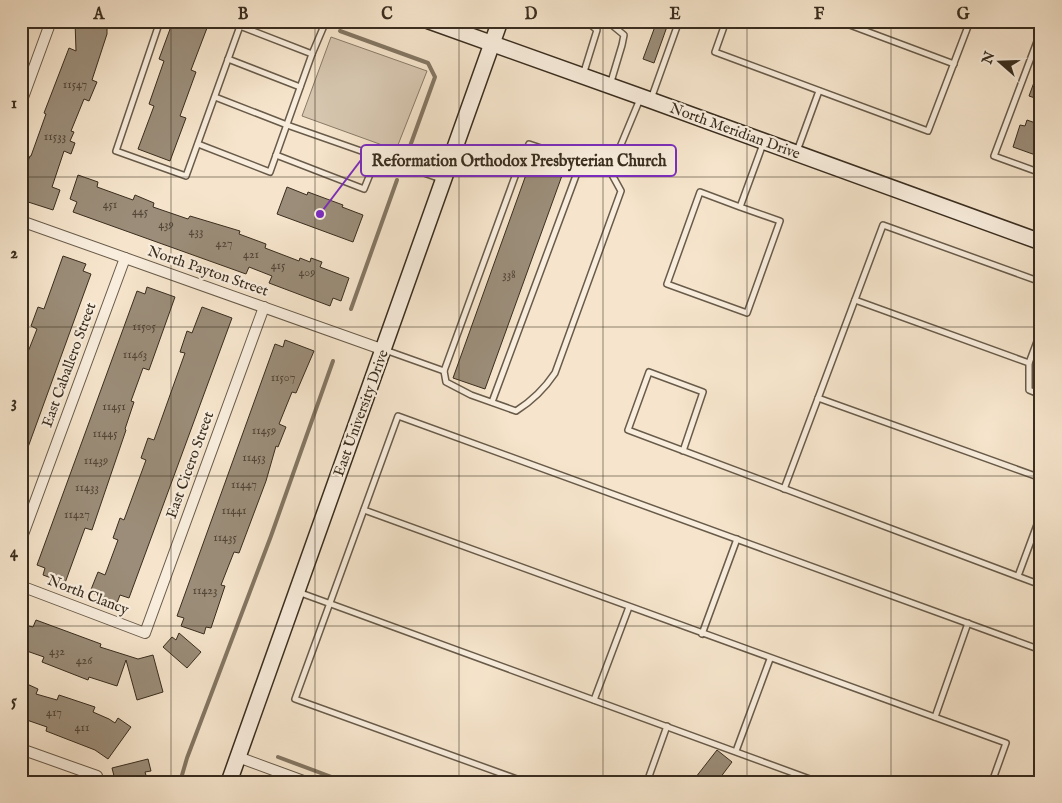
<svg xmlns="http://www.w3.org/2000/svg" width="1062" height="803" viewBox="0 0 1062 803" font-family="'IM FELL English',serif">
<rect width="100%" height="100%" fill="#f6e5cc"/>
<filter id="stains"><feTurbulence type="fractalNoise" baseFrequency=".004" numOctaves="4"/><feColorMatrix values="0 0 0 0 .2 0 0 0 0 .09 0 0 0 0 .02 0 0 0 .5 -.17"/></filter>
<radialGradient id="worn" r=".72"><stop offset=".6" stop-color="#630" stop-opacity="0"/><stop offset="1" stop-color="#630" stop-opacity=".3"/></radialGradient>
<polygon fill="#d6c6af" stroke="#887a67" points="331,37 427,71 396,150 302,116"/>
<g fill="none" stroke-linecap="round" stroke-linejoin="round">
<g stroke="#847663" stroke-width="4">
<polyline points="340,31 428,63 435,77 409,149"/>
<polyline points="351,309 397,180"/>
<polyline points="278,757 345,782"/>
<polyline points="180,782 187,758 271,536 333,361"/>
</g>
</g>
<g fill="#9b8d79" stroke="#392d1f">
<polygon points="75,21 107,21 107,34 92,80 97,82 89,101 84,99 71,131 74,132 70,141 75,143 71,154 64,151 52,187 60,190 53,210 25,201 28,193 21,190 21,179 30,156 31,156 46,114 44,113 69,48 76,51"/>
<polygon points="173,21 188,21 207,28 191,70 196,72 180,116 186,118 170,161 138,149 154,106 149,104 164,61 159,59"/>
<polygon points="657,21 669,21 654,63 643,59"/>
<polygon points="1040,66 1041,67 1041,100 1029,96"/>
<polygon points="1027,120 1041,125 1036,141 1041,142 1041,157 1013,147 1020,125 1025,126"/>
<polygon points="532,158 564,170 485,389 453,378"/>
<polygon points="78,175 98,182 97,187 133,200 135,195 154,203 153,207 188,219 190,216 240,231 239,234 266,244 265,248 299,261 300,258 310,262 311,258 322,262 320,267 349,278 341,301 333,298 330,306 269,283 272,276 249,267 246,274 73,212 77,202 70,199"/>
<polygon points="287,187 307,195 308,192 343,205 342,207 363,215 353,242 277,214"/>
<polygon points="63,256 86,264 83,271 91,274 23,461 21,461 21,361 24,362 37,329 31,326 38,307 44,309"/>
<polygon points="147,287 175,297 149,370 143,368 131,401 134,402 125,429 126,430 92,530 85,528 65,583 43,575 45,568 37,565 137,291 145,294"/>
<polygon points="202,307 232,318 129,598 120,595 117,603 90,592 98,572 105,575 118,540 113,538 120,518 124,520 146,460 141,458 148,438 154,440 185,353 180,352 187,331 192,333"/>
<polygon points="285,340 314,351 296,393 292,392 279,424 286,427 278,447 276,446 266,481 239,553 234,552 221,585 225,586 211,628 206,627 204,634 181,626 184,618 177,616 275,344 283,347"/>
<polygon points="36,620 101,644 100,647 138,659 153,655 163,692 137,700 126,660 117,686 89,677 88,680 42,662 44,657 21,649 21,636 25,625 33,627"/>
<polygon points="179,633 201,652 187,668 163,647 172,637 176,640"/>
<polygon points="27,684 38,689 36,694 57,700 59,695 95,707 93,712 109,719 115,723 118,718 131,727 108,759 95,750 46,731 47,727 21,718 21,699"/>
<polygon points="717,750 732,762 717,782 692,782"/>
<polygon points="148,759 151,771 145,772 148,782 120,782 119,779 115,780 112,768"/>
</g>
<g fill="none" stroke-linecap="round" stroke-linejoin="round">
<defs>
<g id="lane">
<polyline points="160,21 116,151 186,176 240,26"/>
<polyline points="227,21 312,54"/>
<polyline points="607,21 624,35 622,45 610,85"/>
<polyline points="726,21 715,52 928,131 970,21"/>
<polyline points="839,21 954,64"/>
<polyline points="1041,31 994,156 1041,173"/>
<polyline points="228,59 300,87"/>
<polyline points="583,75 597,30 586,21"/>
<polyline points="215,97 287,125 441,179"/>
<polyline points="651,99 679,21"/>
<polyline points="198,144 270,172 312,54 326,21"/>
<polyline points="797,151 819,91"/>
<polyline points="276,155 364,189 377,157"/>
<polyline points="740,207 780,221 747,313 667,284 700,192 740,207 763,144"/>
<polyline points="855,300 1029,363"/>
<polyline points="1041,331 1029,363 1029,390 1041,395"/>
<polyline points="385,350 444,371 517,171 529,144 610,171 640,99"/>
<path d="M 444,371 L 446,382 L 471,395 L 516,411 C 532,401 545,388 555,373 L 621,191 L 610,171"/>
<polyline points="818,398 1041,478"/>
<polyline points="492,402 581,162"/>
<path d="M 683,451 L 703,392 L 649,372 L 628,430 C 765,482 903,533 1041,585"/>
<polyline points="784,489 883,225 1041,282"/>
<polyline points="364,510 1006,743 992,782"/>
<polyline points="1018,576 1041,514"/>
<polyline points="298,592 818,782"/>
<polyline points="702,634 737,539"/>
<polyline points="594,700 629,607"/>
<polyline points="935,717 968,623"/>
<polyline points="736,751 770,659"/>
<polyline points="525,782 295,699 398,416 1041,650"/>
<polyline points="647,782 667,726"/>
</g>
<g id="street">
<polyline points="21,103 51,21"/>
<polyline points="21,221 384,350"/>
<polyline points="21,540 125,258"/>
<polyline points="21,586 145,633 264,307"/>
<polyline points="21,749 97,776 95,782"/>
<polyline points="238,757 306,782"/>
</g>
<g id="secondary">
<polyline points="429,21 650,100 1041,242"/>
<polyline points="229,782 500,21"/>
</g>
</defs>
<use href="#lane" stroke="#685b4a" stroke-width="8"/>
<use href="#street" stroke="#685b4a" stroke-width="12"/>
<use href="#secondary" stroke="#392d1f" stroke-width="18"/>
<use href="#lane" stroke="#f9eede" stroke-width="5"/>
<use href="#street" stroke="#f9eede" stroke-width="10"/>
<use href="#secondary" stroke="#f9eede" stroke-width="15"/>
</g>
<path fill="none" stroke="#392d1f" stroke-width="1" stroke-opacity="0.55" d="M 171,21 L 171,782M 315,21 L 315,782M 459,21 L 459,782M 603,21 L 603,782M 747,21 L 747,782M 891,21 L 891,782M 21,177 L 1041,177M 21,327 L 1041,327M 21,476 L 1041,476M 21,626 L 1041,626"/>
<g text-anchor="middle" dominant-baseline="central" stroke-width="4.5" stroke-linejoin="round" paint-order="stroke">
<g font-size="12" fill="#524536">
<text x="75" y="84">11547</text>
<text x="55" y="136">11533</text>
<text x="110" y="204">451</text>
<text x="140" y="211">445</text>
<text x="166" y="224">439</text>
<text x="196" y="231">433</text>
<text x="224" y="243">427</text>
<text x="251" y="254">421</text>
<text x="278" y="265">415</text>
<text x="307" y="272">409</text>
<text x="509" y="274">338</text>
<text x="144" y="326">11505</text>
<text x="135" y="354">11463</text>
<text x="283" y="377">11507</text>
<text x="114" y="406">11451</text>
<text x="264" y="430">11459</text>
<text x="105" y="433">11445</text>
<text x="254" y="457">11453</text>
<text x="96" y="460">11439</text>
<text x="244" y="484">11447</text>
<text x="87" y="487">11433</text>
<text x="234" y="510">11441</text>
<text x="77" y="514">11427</text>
<text x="225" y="537">11435</text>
<text x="205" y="590">11423</text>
<text x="57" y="651">432</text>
<text x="84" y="660">426</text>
<text x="54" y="712">417</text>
<text x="82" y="727">411</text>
</g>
<g font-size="15" fill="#392d1f" stroke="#f9eede">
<text transform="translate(735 131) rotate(20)">North Meridian Drive</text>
<text transform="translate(208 271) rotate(19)">North Payton Street</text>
<text transform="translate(69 365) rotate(-70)">East Caballero Street</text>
<text transform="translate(361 413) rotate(-70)">East University Drive</text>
<text transform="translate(190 465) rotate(-70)">East Cicero Street</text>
<text transform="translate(88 595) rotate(21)">North Clancy</text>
</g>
</g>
<path fill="none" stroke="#7b2cbf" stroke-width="2" d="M320 214L361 160"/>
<circle fill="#7b2cbf" stroke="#f9eede" stroke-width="2" cx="320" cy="214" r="5"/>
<rect fill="#f9eede" stroke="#7b2cbf" stroke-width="2" x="361" y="145" width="315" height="31" rx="5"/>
<g font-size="16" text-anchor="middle" font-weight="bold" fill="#392d1f">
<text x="519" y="166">Reformation Orthodox Presbyterian Church</text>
</g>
<rect width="1062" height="803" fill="none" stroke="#f6e5cc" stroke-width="55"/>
<g transform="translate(1000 62) rotate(290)" stroke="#f9eede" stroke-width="4" paint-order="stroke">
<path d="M0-4L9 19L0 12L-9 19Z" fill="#392d1f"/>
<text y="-8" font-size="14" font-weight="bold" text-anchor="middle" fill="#392d1f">N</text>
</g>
<rect x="28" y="28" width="1006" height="748" fill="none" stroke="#392d1f" stroke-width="2"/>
<g font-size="16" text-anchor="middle" font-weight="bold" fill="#392d1f">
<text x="99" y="19">A</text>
<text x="243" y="19">B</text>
<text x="387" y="19">C</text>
<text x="531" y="19">D</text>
<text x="675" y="19">E</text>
<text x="819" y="19">F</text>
<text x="963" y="19">G</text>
<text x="14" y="108">1</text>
<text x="14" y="258">2</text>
<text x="14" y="407">3</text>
<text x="14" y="557">4</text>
<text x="14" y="706">5</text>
</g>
<rect width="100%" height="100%" filter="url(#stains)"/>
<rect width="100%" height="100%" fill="url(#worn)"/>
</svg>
